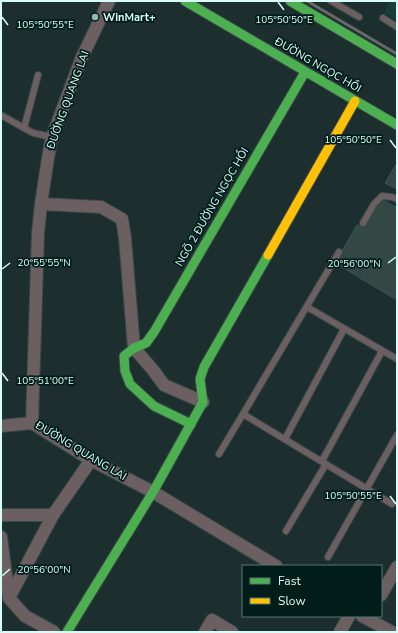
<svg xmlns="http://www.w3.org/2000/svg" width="398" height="633" viewBox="0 0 398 633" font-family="'Nunito Sans',sans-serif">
<rect width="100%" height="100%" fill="#1c2e2d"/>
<polygon fill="#1b3e3a" points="390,1 397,1 397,21 384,13"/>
<g fill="#334744" stroke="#385655">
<polygon points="397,163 397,189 385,183"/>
<polygon points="379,198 397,208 397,300 335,263 357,225 362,227"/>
</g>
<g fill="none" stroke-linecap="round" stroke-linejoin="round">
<defs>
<g id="lane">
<polyline points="331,1 359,17"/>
<polyline points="383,18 397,27"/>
<polyline points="1,115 33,133 52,137"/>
<polyline points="24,128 38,75"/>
<polyline points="363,223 374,204 382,196 392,197 397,199"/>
<polyline points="307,307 397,359"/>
<polyline points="243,414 339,252"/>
<polyline points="285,439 344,329"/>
<polyline points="219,454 243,414 392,504"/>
<polyline points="322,461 382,351"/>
<polyline points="286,531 326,464"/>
<polyline points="328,557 397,435"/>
</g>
<g id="street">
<polyline points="41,204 101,207 122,219 125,238 134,348 153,370 164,385 203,402"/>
<polyline points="32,423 38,233 41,204 48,158 52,137 82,57 109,1"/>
<polyline points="32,423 91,460 153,492 276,566"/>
<polyline points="1,426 32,423"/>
<polyline points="1,515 53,515"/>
<polyline points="1,537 9,598 25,616 54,632"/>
<polyline points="381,595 397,567"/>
<polyline points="9,598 53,515 91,460"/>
<polyline points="362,616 392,632"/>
<polyline points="205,632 212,620 232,632"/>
<polyline points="340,632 349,616"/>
</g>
<g id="fast">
<polyline points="185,1 397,125"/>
<polyline points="290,1 397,64"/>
<polyline points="191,424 154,406 130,384 125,371 124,356 134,348 146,343 154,332 305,72"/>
<polyline points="67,632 153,492 203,402 200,379 204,367 268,255"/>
</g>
<polyline id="slow" points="268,255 355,101"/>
</defs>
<use href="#lane" stroke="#384948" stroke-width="8"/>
<use href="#street" stroke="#384948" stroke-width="14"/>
<use href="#fast" stroke="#384948" stroke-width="11"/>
<use href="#slow" stroke="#384948" stroke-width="11"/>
<use href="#lane" stroke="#6c5f62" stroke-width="6"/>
<use href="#street" stroke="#6c5f62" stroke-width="12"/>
<use href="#fast" stroke="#4caf50" stroke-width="9"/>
<use href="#slow" stroke="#ffc107" stroke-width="9"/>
<polyline stroke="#676869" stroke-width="3" points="307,1 397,54"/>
</g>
<path fill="none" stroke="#d9fef9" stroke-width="1.5" d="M 278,2 L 284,10M 2,17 L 8,25M 390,140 L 396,148M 388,263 L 396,257M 2,269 L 10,263M 2,373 L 8,381M 390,496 L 396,504M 2,576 L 10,569"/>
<circle fill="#97b5b2" stroke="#001d1a" stroke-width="1.5" cx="95" cy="17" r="4"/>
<g text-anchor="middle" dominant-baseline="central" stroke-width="3.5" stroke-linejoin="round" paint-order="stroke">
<g font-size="11" font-weight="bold" fill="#d9fef9" stroke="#001d1a" text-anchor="start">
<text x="103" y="17">WinMart+</text>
</g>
<g font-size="11" fill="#d9fef9" stroke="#001d1a">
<text transform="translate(318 65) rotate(30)">ĐƯỜNG NGỌC HỒI</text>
<text transform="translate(68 100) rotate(-70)">ĐƯỜNG QUANG LAI</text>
<text transform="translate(212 207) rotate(-60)">NGÕ 2 ĐƯỜNG NGỌC HỒI</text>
<text transform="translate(81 451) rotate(31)">ĐƯỜNG QUANG LAI</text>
</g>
</g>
<g font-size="10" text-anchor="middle" fill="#d9fef9" stroke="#001d1a" stroke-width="3.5" stroke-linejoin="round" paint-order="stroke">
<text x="284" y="23">105°50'50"E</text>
<text x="45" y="28">105°50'55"E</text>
<text x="353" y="143">105°50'50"E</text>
<text x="44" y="266">20°55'55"N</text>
<text x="354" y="267">20°56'00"N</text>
<text x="45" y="384">105°51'00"E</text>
<text x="353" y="499">105°50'55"E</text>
<text x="44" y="573">20°56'00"N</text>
</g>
<rect width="398" height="633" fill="none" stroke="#d9fef9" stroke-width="4"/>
<rect x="242" y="565" width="140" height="52" fill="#001d1a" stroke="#577773"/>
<rect x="250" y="578" width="20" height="6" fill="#4caf50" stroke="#577773"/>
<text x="278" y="585" font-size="12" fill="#d9fef9">Fast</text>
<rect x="250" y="598" width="20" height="6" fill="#ffc107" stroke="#577773"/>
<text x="278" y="605" font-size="12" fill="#d9fef9">Slow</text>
</svg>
